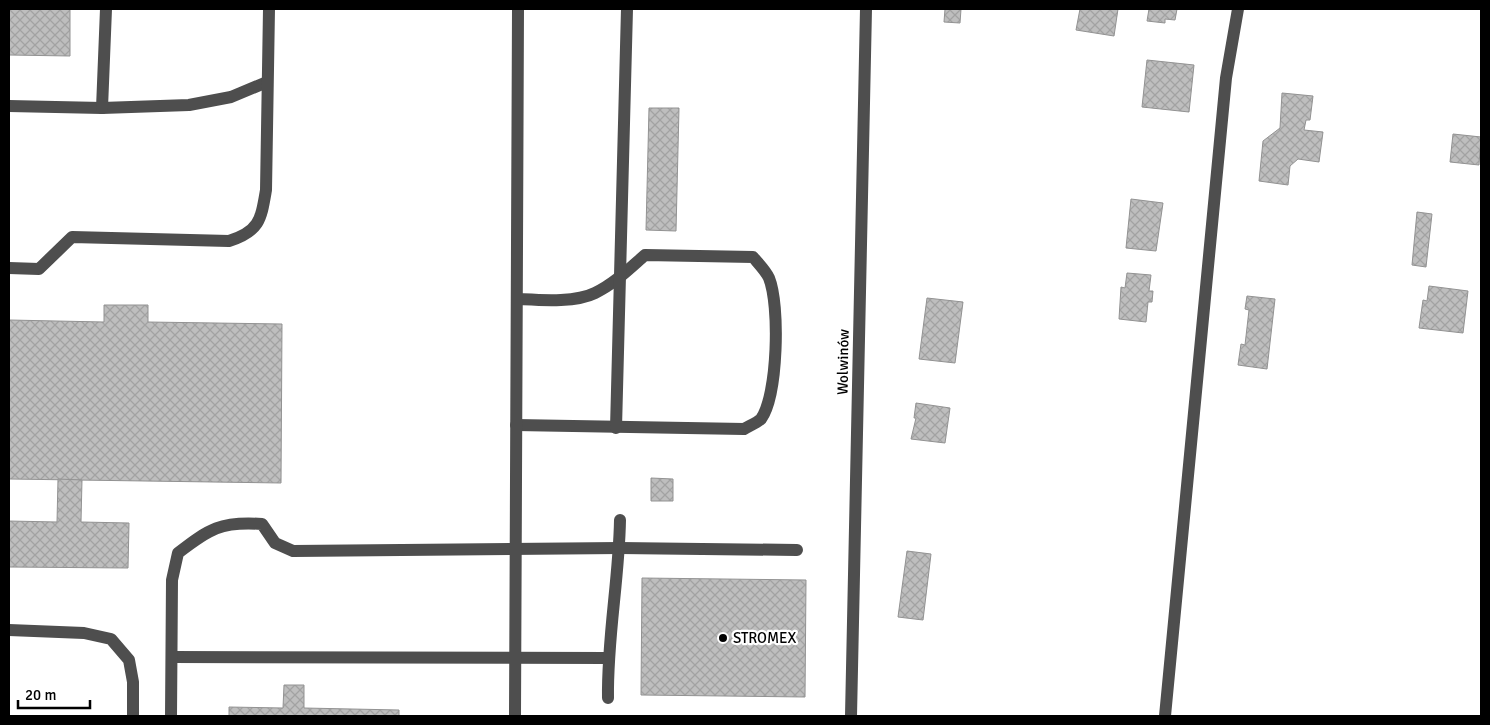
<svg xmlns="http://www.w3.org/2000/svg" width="1490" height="725" viewBox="0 0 1490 725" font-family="Signika,sans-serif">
<defs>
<pattern id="building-cross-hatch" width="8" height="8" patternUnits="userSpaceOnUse" patternTransform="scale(1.25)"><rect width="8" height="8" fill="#bebebe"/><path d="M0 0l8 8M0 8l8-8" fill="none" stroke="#a2a2a2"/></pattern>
</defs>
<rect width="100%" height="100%" fill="#fff"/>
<g fill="url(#building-cross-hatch)" stroke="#929292">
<polygon points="9,9 70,9 70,56 9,55"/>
<polygon points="945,9 961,9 960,23 944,22"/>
<polygon points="1080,9 1118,9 1114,36 1076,30"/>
<polygon points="1149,9 1177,9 1175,20 1165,19 1165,23 1147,21"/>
<polygon points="1147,60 1194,65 1189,112 1142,107"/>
<polygon points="1282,93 1313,96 1310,120 1306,120 1304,130 1323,132 1319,162 1298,159 1290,166 1288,185 1259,181 1263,141 1280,128"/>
<polygon points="649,108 679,108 676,231 646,230"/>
<polygon points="1453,134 1481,137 1479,165 1450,162"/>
<polygon points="1131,199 1163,203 1156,251 1126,248"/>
<polygon points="1417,212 1432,214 1426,267 1412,265"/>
<polygon points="1127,273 1151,275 1149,291 1153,291 1152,302 1148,302 1146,322 1119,319 1121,287 1125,288"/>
<polygon points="1429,286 1468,291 1463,333 1419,328 1423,300 1427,301"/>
<polygon points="1247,296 1275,299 1267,369 1238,365 1241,344 1245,345 1249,310 1245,309"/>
<polygon points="927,298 963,302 955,363 919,359"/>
<polygon points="104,305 148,305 148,322 282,324 281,483 9,479 9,320 104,322"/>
<polygon points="916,403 950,408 945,443 911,439 916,418 914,418"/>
<polygon points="651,478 673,479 673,501 651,501"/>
<polygon points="58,479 82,480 81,522 129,523 128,568 9,567 9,521 57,522"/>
<polygon points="907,551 931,554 923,620 898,617"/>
<polygon points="642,578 806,580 805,697 641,695"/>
<polygon points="284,685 304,685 304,708 399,710 399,716 229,716 229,707 283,708"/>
</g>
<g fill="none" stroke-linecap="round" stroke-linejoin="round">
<g stroke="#4e4e4e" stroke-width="12">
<polyline points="9,106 102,108 189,105 231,97 267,82"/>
<polyline points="102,108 106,9"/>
<path d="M 9,268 L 39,269 L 72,237 L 229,241 C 260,231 261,219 266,190 L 269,9"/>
<path d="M 516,425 L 744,429 C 749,426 757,423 761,419 C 778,395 780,305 769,278 C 766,271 758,263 753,257 L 645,255 C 629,269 614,284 595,293 C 575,303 539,300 517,299"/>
<polyline points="616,428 627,9"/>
<polyline points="9,630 84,633 111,639 129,660 133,682 133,716"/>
<polyline points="172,657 607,658"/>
<path d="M 608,698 C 607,638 619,580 620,520"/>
<path d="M 171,716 L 172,580 L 178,553 C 209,529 221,521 262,524 L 275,543 L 293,551 L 620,548 L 797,550"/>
<polyline points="515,716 518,9"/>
<polyline points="851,716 866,9"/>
<polyline points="1165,716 1226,78 1238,9"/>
</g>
</g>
<circle fill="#000" stroke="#fff" stroke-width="2" cx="723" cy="638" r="5"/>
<g text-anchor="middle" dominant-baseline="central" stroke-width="4.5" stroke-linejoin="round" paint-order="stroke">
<g font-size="15" fill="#000" stroke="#fff">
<text transform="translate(843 362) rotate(-89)">Wolwinów</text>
</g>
<g font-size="15" fill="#000" stroke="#fff" text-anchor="start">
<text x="733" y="638">STROMEX</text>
</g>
</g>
<rect width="1490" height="725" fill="none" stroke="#000000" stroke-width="20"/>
<path d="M18 700v8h72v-8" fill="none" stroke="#000000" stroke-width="2.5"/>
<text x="25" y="700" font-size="15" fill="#000000" stroke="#ffffff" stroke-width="4" paint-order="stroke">20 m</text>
</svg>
